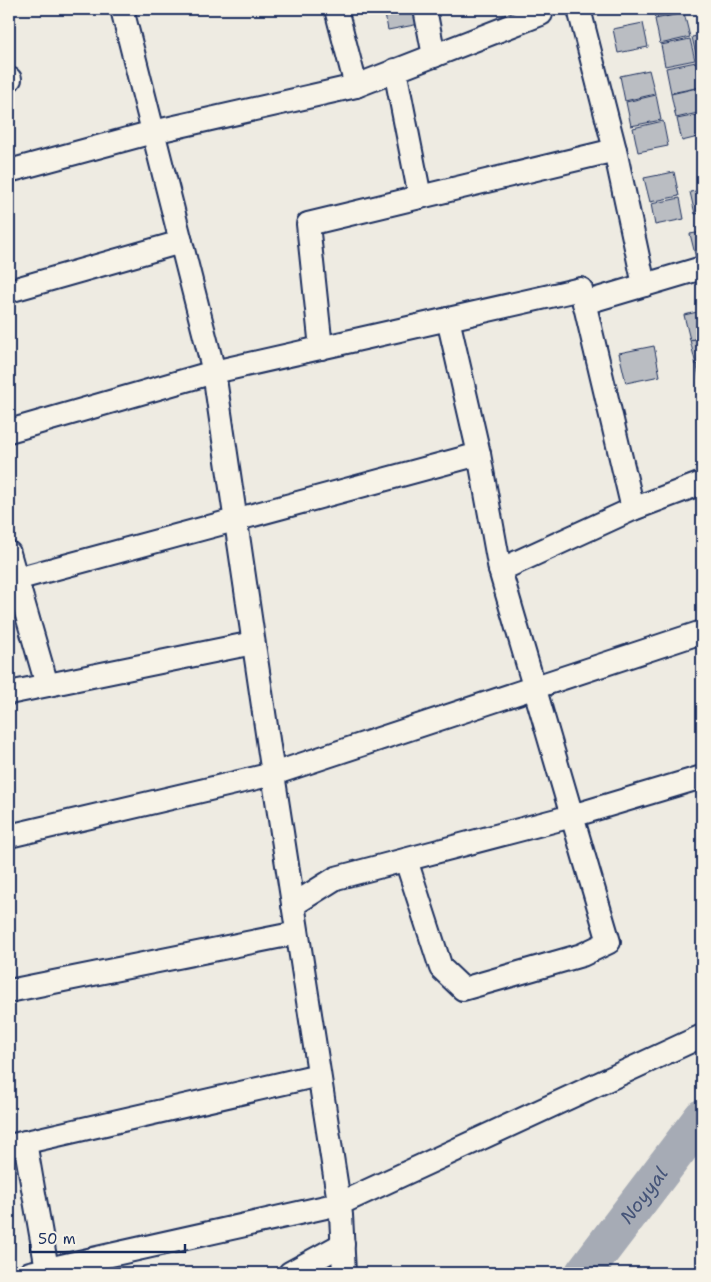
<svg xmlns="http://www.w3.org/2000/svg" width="711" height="1282" viewBox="0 0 711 1282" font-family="'Shantell Sans',sans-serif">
<rect width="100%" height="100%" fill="#eeebe2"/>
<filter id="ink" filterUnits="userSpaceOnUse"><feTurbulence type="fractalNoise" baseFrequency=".02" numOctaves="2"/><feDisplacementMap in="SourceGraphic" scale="10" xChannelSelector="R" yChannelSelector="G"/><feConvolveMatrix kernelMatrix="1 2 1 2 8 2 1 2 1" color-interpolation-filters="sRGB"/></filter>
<g filter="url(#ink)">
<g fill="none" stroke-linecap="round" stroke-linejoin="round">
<polyline stroke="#6e7992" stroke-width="6" points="9,10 12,9"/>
<path stroke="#a6abb5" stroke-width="38" id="s1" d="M 584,1273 L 702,1118"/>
</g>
<g fill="#babdc2" stroke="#1b2f5e">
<polygon points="384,9 423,9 425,23 388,30"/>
<polygon points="653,9 684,9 684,12 655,18"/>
<polygon points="684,13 690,37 660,44 655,19"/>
<polygon points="643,23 648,47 618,53 613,29"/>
<polygon points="702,35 702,58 697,59 692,37"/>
<polygon points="690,39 695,60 665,66 661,45"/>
<polygon points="696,62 701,87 671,93 666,68"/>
<polygon points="649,70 655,94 625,101 620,76"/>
<polygon points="701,87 702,112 676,118 671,94"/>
<polygon points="656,95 661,120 631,126 626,102"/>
<polygon points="702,114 702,136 682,141 677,119"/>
<polygon points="663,121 668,146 638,152 633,128"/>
<polygon points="674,172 679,196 650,202 644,178"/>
<polygon points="702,190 702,213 695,214 690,192"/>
<polygon points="680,198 684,219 655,225 651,204"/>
<polygon points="702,232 702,257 696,258 690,234"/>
<polygon points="702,311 702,337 690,340 684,315"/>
<polygon points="702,338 702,363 696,365 690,340"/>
<polygon points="654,346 660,376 626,383 619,353"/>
<polygon points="702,365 702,387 701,387 697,366"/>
</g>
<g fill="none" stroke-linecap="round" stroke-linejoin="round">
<defs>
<g id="minor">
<polyline points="122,9 214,372 273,774 341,1215 344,1273"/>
<polyline points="336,9 356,86"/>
<polyline points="425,9 434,56"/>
<polyline points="395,70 420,197"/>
<polyline points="9,79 10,79"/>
<polyline points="615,150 644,285"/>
<polyline points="9,171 153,132 356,86 541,14 540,9"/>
<polyline points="9,291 181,242"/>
<polyline points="584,303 702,268"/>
<polyline points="448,319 479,454 500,570"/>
<polyline points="321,348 308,224 615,150 579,9"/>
<polyline points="9,431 214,372 581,289 633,509 500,570 572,816 336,878 293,905"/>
<polyline points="633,509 702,483"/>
<polyline points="9,553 47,685"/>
<polyline points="9,581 479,454"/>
<polyline points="9,693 253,643"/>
<polyline points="9,836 273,774 702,632"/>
<polyline points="406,860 441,968 463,989 582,955 609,942 572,816 702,777"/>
<polyline points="9,991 297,933"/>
<polyline points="25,1142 47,1269"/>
<polyline points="9,1146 319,1075"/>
<polyline points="30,1273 339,1204 702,1036"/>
<polyline points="290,1273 343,1244"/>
</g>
</defs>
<use href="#minor" stroke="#1b2f5e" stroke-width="26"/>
<use href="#minor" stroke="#f7f3e8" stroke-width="22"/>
</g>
</g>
<g text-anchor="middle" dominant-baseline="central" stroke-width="4" stroke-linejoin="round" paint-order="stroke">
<g font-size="19" font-style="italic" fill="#455478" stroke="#f7f3e8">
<text stroke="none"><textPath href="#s1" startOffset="98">Noyyal</textPath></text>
</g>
</g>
<rect width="711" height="1282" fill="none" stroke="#f7f3e8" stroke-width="30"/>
<rect x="15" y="15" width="681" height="1252" fill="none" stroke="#1b2f5e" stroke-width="2" filter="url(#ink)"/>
<path d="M30 1244v8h155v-8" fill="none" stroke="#1b2f5e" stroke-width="2.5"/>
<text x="38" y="1244" font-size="15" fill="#1b2f5e" stroke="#f7f3e8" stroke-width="4" paint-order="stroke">50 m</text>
</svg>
